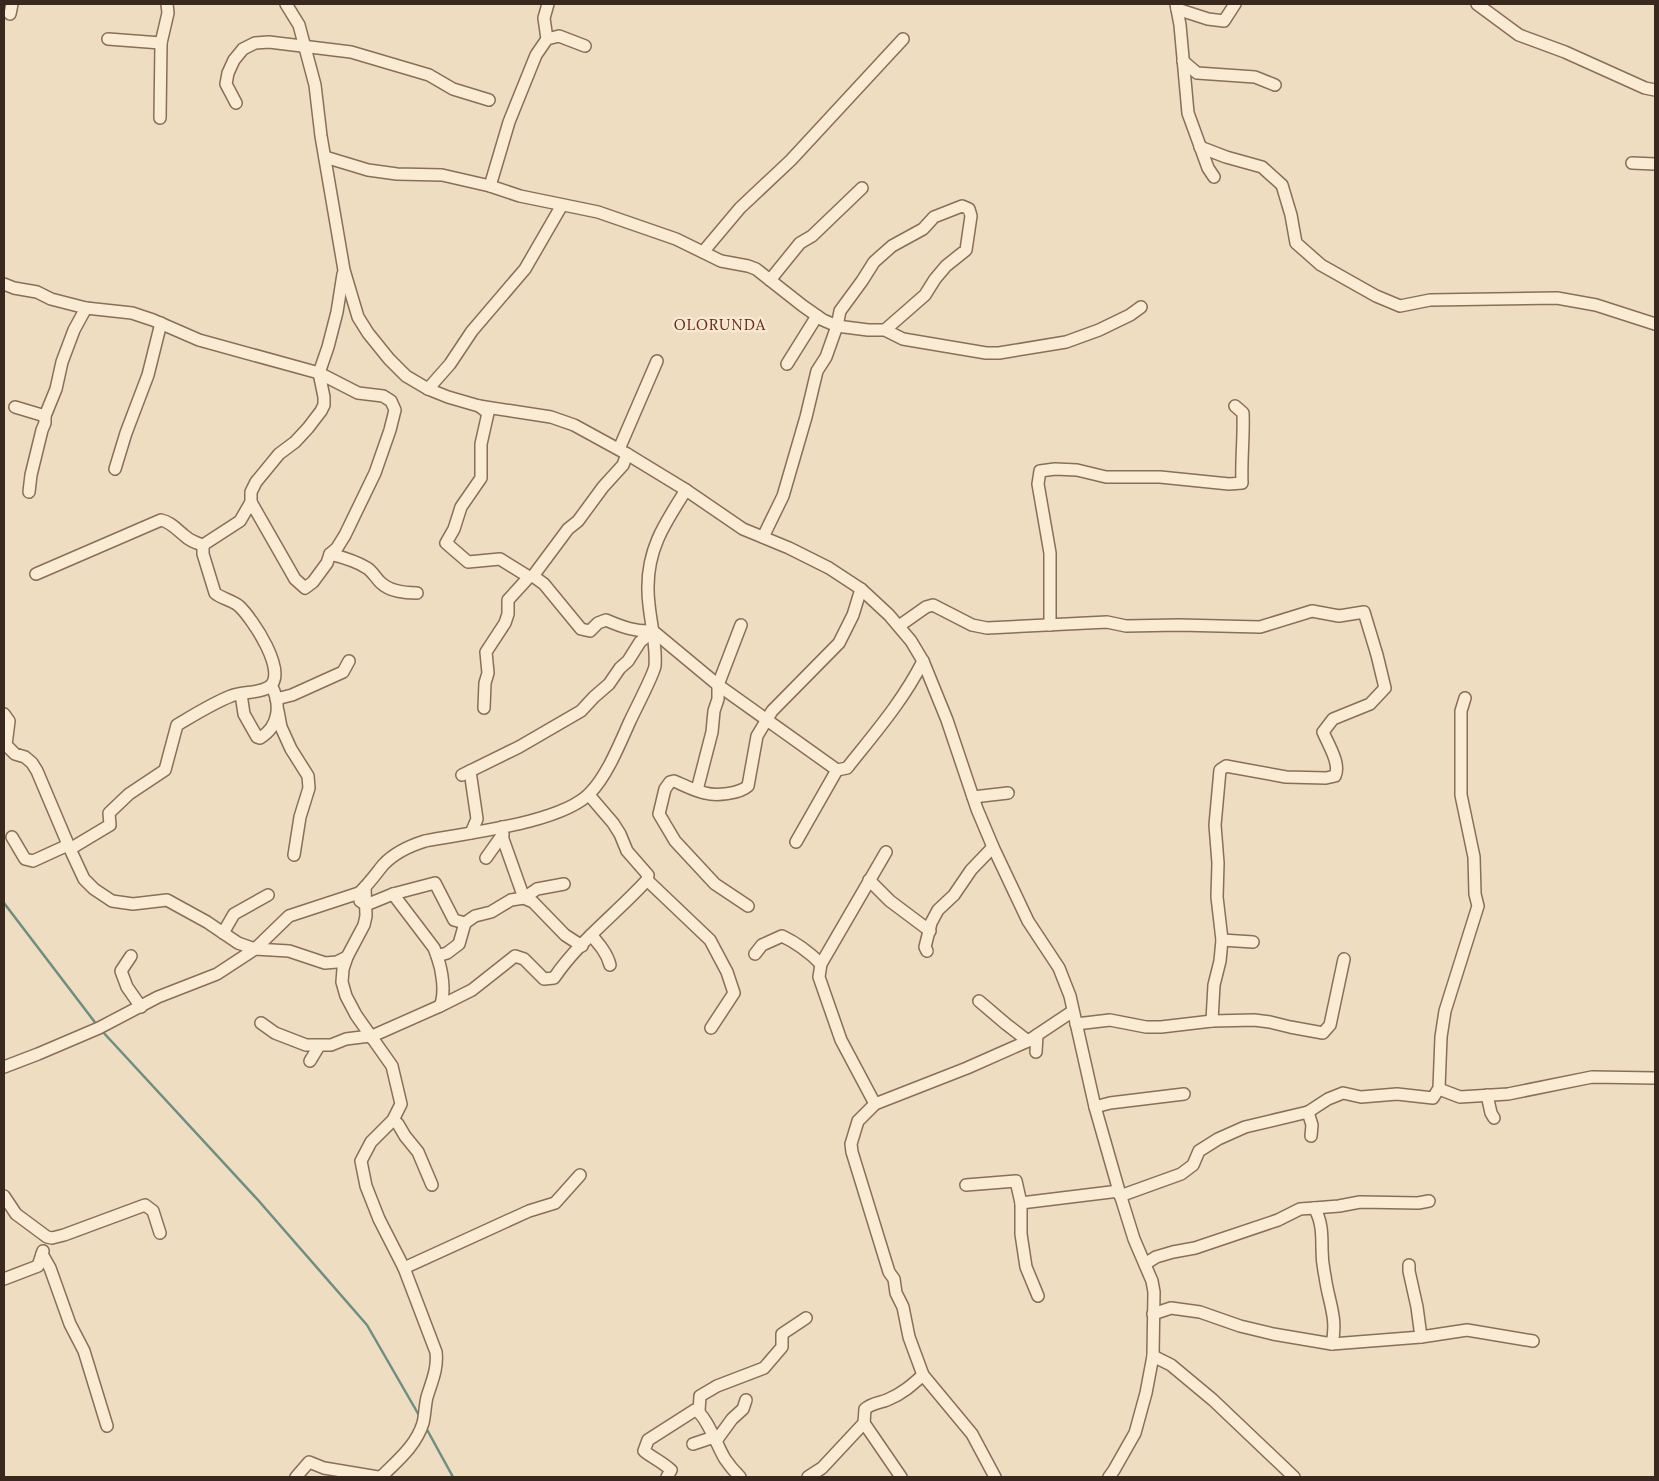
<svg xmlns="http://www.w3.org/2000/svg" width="1659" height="1481" viewBox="0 0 1659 1481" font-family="Lora,serif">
<rect width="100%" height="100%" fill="#efddc1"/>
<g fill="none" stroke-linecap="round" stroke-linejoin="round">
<g stroke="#6b8f83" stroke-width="2.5">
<polyline points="4,903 97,1025"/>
<polyline points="102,1031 258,1200 367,1325 420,1417"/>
<polyline points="425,1426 453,1477"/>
</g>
<defs>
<g id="minor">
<polyline points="286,4 299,25 315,85 321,136 344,270 358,317 368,333 389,359 406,376 428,389 448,397 479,406 551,417 574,425 627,454 686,490 743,529 789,548 829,568 861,589 889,615 911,641 923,661 947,720 977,809 993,847 1028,921 1059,968 1070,996 1095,1107 1119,1191 1134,1239 1152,1281 1154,1292 1153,1356 1146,1393 1135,1433 1114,1470 1109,1477"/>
<polyline points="1176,4 1180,25 1188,113 1208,168 1214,177"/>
<polyline points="1477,4 1519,35 1565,52 1645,88 1655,90"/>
<polyline points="1177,9 1208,19 1224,21 1235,4"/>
<polyline points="10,14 12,4"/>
<polyline points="108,39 161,43"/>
<polyline points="547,39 544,18 548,4"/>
<polyline points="1183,61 1197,73 1255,77 1275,85"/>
<polyline points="236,103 226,84 228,73 234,60 243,49 255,43 269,42 351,52 429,75 453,89 489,100"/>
<polyline points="160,118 161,43 168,13 167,4"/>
<polyline points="1200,147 1226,157 1262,167 1282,185 1291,215 1296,243 1321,265 1376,296 1400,306 1430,300 1557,298 1596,305 1655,324"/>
<polyline points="325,157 368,170 397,174 442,175 490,186 520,196 598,212 676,239 721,261 748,266 756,269 803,306 823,320 837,326 868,330 885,330 903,339 986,353 999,353 1066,342 1099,330 1130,315 1141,307"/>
<polyline points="1632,163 1655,164"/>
<polyline points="490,186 509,122 536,55 547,39 559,36 585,46"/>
<polyline points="703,252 740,208 791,160 903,39"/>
<polyline points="770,280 800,243 812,236 862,188"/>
<polyline points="4,284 14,288 37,292 51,299 86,308 132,313 153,320 199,340 319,373 358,393 383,396 391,401 395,410 390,430 375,473 345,535 337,548 330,554 327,563 313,582 305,588 295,579 251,502"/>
<polyline points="787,364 817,316"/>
<polyline points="428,389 450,364 472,331 525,269 562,205"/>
<polyline points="479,406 488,413 481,444 481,478 461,507 454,529 446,543 468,562 500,559 529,577 533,576"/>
<polyline points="15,407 45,416"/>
<polyline points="619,449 657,361"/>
<path d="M 627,454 L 623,465 L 603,487 L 578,521 L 568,529 L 533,576 L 544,584 L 581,629 L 590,631 L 598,623 L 606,620 C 622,627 636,632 653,631 L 718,685 L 837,770 L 847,768 C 874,734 903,701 923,661"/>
<polyline points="115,469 126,433 148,375 161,323"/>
<polyline points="29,492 31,475 42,430 45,423 45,416 56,389 62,362 74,330 86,308"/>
<polyline points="763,537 783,496 806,417 817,371 826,357 837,326 840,311 862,281 874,262 892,246 923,229 934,217 962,206 969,209 971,216 966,250 946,266 935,279 925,295 885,330"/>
<path d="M 330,554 C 342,557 356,561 367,568 C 372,571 376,578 380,582 C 390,592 405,593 417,593"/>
<path d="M 36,574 L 161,520 C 171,522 177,530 185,536 C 190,541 196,543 203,545 L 240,521 L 251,502 L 251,492 L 256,482 L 279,454 L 295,442 L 308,428 L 321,411 L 324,405 L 324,397 L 319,373 L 328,347 L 337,312 L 343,274"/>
<path d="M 1050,625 L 1050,553 L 1038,484 L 1040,471 L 1055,469 L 1077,470 L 1106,477 L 1160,477 L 1229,484 L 1242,483 C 1241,459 1244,436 1243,413 L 1235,406"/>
<path d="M 899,626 L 926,607 L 933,605 L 972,625 L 987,628 L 1107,622 L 1126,626 L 1179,625 L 1260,627 L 1312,611 L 1339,616 L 1364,612 L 1377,655 L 1385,688 L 1370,704 L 1333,719 L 1323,732 C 1328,744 1341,764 1335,776 L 1326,778 L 1286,777 L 1226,766 L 1220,770 L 1215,825 L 1218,863 L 1217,897 L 1222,940 L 1220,961 L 1214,985 L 1212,1021"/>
<path d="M 241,694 L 244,714 L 257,737 L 260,738 C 280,726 281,703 271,685"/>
<polyline points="276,699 292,695 343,672 349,661"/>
<polyline points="484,708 485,683 488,673 486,652 505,623 508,614 508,600 529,577"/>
<polyline points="278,711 281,727 291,749 308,776 309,788 300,817 294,855"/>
<polyline points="4,714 9,721 6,745 15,754 25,757 32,763 37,771 70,849 84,879 94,889 112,901 133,904 167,900 207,922 238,943 255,949 289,951 325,963 337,962 347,957"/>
<polyline points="470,771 477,819 471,833"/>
<polyline points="462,775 519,747 581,711 594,697 609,684 620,668 628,661 640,642 653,631"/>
<polyline points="697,790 712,732 714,711 718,699 718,685 741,625"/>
<polyline points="973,797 1008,793"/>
<polyline points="502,827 503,839 524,898 537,889 564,884"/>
<polyline points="12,837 25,859 33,861 68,845"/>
<polyline points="796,842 837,770"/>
<path d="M 70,849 L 110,825 L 109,813 L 129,794 L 165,770 L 177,725 C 194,715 213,703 231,696 C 243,691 258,694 269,687 C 289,673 252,618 239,606 C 232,600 222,599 215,593 L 203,554 L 203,545"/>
<polyline points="486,858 503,834"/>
<polyline points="647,880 710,940 727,972 734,993 711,1028"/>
<polyline points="869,880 890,901 930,931"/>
<path d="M 365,887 L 366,916 L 364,925 L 347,957 L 343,969 L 342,982 L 346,996 L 356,1015 L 392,1066 L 401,1104 L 393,1120 L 371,1142 L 361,1161 L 366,1186 L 379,1219 L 404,1268 L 436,1352 C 438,1368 432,1381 427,1397 C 425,1405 425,1415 423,1423 C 416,1446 397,1461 381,1477"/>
<polyline points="393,894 434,948 437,956 447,953 459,944 465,923"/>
<polyline points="360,901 366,905 393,894 435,883 454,920 465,923 475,916 491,912 511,900 524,898 533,902 565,935 582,946"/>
<path d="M 748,906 L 715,884 L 675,841 L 659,814 L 665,789 L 670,782 L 674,781 C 684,785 694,791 705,793 C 716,796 739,794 748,786 L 757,736 L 772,711 L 839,643 L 853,615 L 861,589"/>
<polyline points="223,933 234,914 268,895"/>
<path d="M 591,935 C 599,944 607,953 610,965"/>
<polyline points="1222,940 1253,942"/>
<polyline points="927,951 925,947 931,923 938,910 954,895 971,870 993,847"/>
<path d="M 755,954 L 762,945 L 782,936 C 797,943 809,952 821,964"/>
<polyline points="131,956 121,971 127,987 141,1007"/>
<path d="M 437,956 C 442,970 446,993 440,1006"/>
<polyline points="979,1001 1006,1024 1028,1041"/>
<polyline points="261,1023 275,1033 306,1045 331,1045 346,1039 370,1036"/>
<polyline points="1076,1024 1110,1020 1146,1027 1161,1027 1212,1021 1254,1020 1270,1022 1290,1027 1323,1033 1330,1025 1344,959"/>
<path d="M 370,1037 L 440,1006 L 472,990 L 515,956 L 524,959 L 544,979 L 554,978 C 579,941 617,913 647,880 L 648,875 L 627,851 L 620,834 L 613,823 L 589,795"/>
<polyline points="1036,1052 1037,1035"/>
<polyline points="310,1061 319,1046"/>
<path d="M 4,1067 L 38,1054 L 99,1028 L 158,997 L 217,974 L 255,949 L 289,916 L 359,893 C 368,885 375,875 383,865 C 394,853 409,846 425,841 C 466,833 562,823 590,793 C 607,776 620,743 630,721 C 635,710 654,674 655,666 C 657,640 648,615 648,590 C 647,549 665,523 686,490"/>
<polyline points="1439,1089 1460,1097 1508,1094 1592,1077 1655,1078"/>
<polyline points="1487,1095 1491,1113 1494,1118"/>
<polyline points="875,1104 841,1040 819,977 821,964 886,852"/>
<polyline points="1095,1107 1110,1103 1184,1094"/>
<polyline points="1308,1112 1312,1125 1311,1136"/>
<polyline points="393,1120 398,1124 405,1136 418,1152 432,1185"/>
<polyline points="966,1185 1016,1181 1021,1203 1021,1234 1026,1267 1038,1296"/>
<polyline points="4,1196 16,1214 47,1237 52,1238 64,1235 145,1205 153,1211 160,1233"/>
<polyline points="1120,1196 1181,1174 1193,1165 1199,1151 1218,1139 1245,1127 1308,1112 1328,1099 1343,1093 1361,1097 1397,1094 1433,1098 1439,1088 1441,1037 1445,1011 1478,906 1475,894 1474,857 1461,795 1461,711 1465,698"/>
<polyline points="1021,1203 1119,1191"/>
<polyline points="1314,1208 1339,1206 1360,1202 1418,1203 1429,1201"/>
<polyline points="42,1254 50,1268 70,1324 84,1351 107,1426"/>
<path d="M 1145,1264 L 1156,1257 L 1173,1252 L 1195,1248 L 1278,1220 L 1300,1209 L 1314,1208 C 1322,1220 1322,1235 1322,1249 C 1322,1257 1323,1267 1325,1276 C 1328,1301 1338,1317 1332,1344 L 1273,1334 L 1240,1326 L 1200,1312 L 1171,1308 L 1153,1314"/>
<polyline points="1409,1265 1409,1271 1417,1307 1421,1337"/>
<polyline points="404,1268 529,1211 555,1203 580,1175"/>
<polyline points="4,1279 38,1266 43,1251"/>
<polyline points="1332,1344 1421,1337 1467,1330 1533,1341"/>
<polyline points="1153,1356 1171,1365 1213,1400 1294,1477"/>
<polyline points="699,1411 700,1396 717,1386 764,1368 782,1347 782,1334 806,1318"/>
<polyline points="864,1423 901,1477"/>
<polyline points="716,1441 732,1419 743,1409 746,1400"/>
<polyline points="693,1444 714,1437"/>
<polyline points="296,1477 309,1462 324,1468 378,1477"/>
<path d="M 667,1477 L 671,1470 C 662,1462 653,1458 644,1451 L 648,1440 L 695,1410 C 706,1414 718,1448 725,1459 C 729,1465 735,1472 740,1477"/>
<path d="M 808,1477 L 822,1468 L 864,1423 L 865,1409 C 872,1403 879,1403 887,1400 C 902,1394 912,1385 923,1375"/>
<polyline points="995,1477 972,1434 923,1375 909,1337 903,1307 896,1293 894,1279 889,1272 852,1152 851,1144 858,1121 875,1104 967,1068 1028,1041 1073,1011"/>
</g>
</defs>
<use href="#minor" stroke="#896e58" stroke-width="14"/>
<use href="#minor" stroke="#faebd4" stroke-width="11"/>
</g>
<g text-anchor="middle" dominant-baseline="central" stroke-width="5" stroke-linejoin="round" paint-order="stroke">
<g font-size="15" letter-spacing="1" fill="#66251b" stroke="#f6e8d1">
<text x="720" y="324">OLORUNDA</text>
</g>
</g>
<rect width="1659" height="1481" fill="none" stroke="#38281d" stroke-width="10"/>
</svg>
